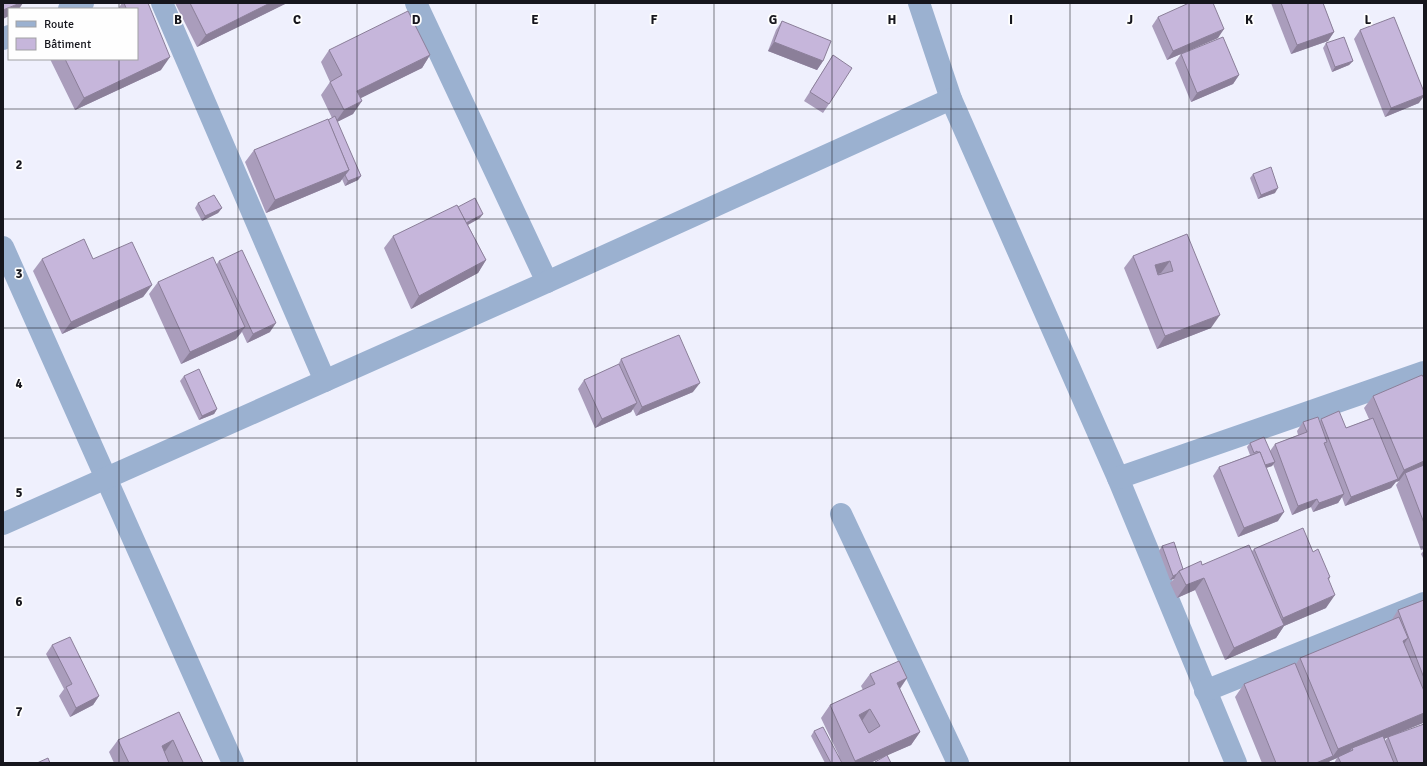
<svg xmlns="http://www.w3.org/2000/svg" width="1427" height="766" viewBox="0 0 1427 766" font-family="Signika,sans-serif">
<rect width="100%" height="100%" fill="#eff0fd"/>
<g fill="none" stroke-linecap="round" stroke-linejoin="round">
<g stroke="#9bb1d0" stroke-width="22">
<polyline points="162,3 325,381"/>
<polyline points="416,3 547,282"/>
<polyline points="919,3 951,99 1118,478 1236,763"/>
<polyline points="69,9 83,3"/>
<polyline points="3,39 9,36"/>
<polyline points="3,247 233,763"/>
<polyline points="1118,478 1424,372"/>
<polyline points="841,514 958,763"/>
<polyline points="3,524 547,282 951,99"/>
<polyline points="1205,691 1424,603"/>
</g>
</g>
<g fill="#aa9dbc">
<polygon points="122,3 148,3 161,70 75,110 50,59 137,59 137,9 118,9"/>
<polygon points="175,3 287,3 197,47"/>
<polygon points="1271,3 1323,3 1334,32 1328,41 1291,54"/>
<polygon points="1158,17 1218,38 1167,60 1152,26"/>
<polygon points="782,21 823,61 817,70 768,51 776,30"/>
<polygon points="1360,30 1419,103 1385,117 1354,39"/>
<polygon points="1326,43 1353,61 1349,65 1332,72 1323,48"/>
<polygon points="329,50 430,55 422,68 360,98 353,114 337,122 361,176 358,180 345,186 342,179 340,182 266,213 245,162 254,150 332,118 321,95 330,82 321,62"/>
<polygon points="1181,54 1239,75 1233,84 1191,102 1175,63"/>
<polygon points="833,55 829,104 823,113 804,101"/>
<polygon points="1253,174 1275,193 1258,199 1250,178"/>
<polygon points="198,203 222,208 218,213 202,221 195,208"/>
<polygon points="458,207 480,218 468,225 486,260 478,273 411,309 384,248 393,236"/>
<polygon points="1187,234 1211,328 1157,349 1124,268 1133,256"/>
<polygon points="42,259 152,285 143,297 62,334 33,271"/>
<polygon points="219,261 270,332 247,343 242,332 236,339 181,364 149,294 158,282 216,265"/>
<polygon points="621,359 693,392 636,416 633,409 631,412 595,428 578,389 584,380 618,365"/>
<polygon points="184,376 217,409 214,414 199,420 180,381"/>
<polygon points="1424,378 1424,549 1421,550 1396,485 1399,481 1396,482 1391,488 1345,506 1342,497 1338,503 1313,512 1311,507 1292,515 1273,464 1272,466 1266,468 1278,521 1238,537 1213,476 1219,467 1250,455 1247,447 1250,443 1270,451 1275,444 1298,435 1297,431 1303,422 1319,421 1321,419 1346,428 1369,419 1364,408 1373,396"/>
<polygon points="1162,546 1183,569 1202,565 1252,551 1254,549 1313,552 1330,577 1329,580 1326,608 1284,626 1276,638 1225,660 1195,590 1177,598 1170,583 1174,579 1170,580 1159,551"/>
<polygon points="1424,550 1424,560 1421,554"/>
<polygon points="1424,600 1424,722 1423,723 1384,739 1385,741 1388,737 1424,763 1334,763 1337,758 1330,761 1328,763 1262,763 1235,697 1244,684 1296,664 1300,658 1391,621 1398,610"/>
<polygon points="52,645 99,696 93,705 70,717 59,696 64,689 46,654"/>
<polygon points="870,674 907,678 900,689 920,732 911,745 887,755 891,763 874,763 875,762 884,757 870,763 825,763 811,736 814,731 839,756 821,718 830,705 863,690 861,686"/>
<polygon points="179,712 203,763 114,763 109,752 118,740"/>
</g>
<g fill="#8b7f99">
<polygon points="20,3 23,3 19,9 9,9 9,16 3,19 3,10"/>
<polygon points="270,3 287,3 197,47 206,35"/>
<polygon points="1224,29 1218,38 1167,60 1173,51"/>
<polygon points="1334,32 1328,41 1291,54 1297,45"/>
<polygon points="774,42 823,61 817,70 768,51"/>
<polygon points="430,55 422,68 349,104 357,91"/>
<polygon points="170,57 161,70 75,110 84,98"/>
<polygon points="1353,61 1349,65 1332,72 1335,67"/>
<polygon points="1239,75 1233,84 1191,102 1197,93"/>
<polygon points="1424,95 1424,96 1419,103 1385,117 1391,108"/>
<polygon points="362,101 353,114 335,123 344,110"/>
<polygon points="349,170 340,182 266,213 275,200"/>
<polygon points="361,176 358,180 345,186 348,181"/>
<polygon points="1278,188 1275,193 1258,199 1261,195"/>
<polygon points="222,208 218,213 202,221 205,216"/>
<polygon points="483,214 480,218 460,229 464,224"/>
<polygon points="486,260 478,273 411,309 419,296"/>
<polygon points="1170,261 1161,273 1146,278 1155,265"/>
<polygon points="152,285 143,297 62,334 71,322"/>
<polygon points="1220,315 1211,328 1157,349 1165,336"/>
<polygon points="276,323 270,332 247,343 253,334"/>
<polygon points="245,327 236,339 181,364 190,352"/>
<polygon points="700,383 693,392 636,416 642,407"/>
<polygon points="637,403 631,412 595,428 602,419"/>
<polygon points="217,409 214,414 199,420 202,416"/>
<polygon points="1424,461 1424,470 1405,473 1399,481 1396,482 1404,470"/>
<polygon points="1275,462 1272,466 1260,470 1263,466"/>
<polygon points="1398,479 1391,488 1345,506 1351,497"/>
<polygon points="1344,494 1338,503 1313,512 1319,503"/>
<polygon points="1317,499 1311,507 1292,515 1298,506"/>
<polygon points="1284,512 1278,521 1238,537 1244,528"/>
<polygon points="1177,574 1174,579 1170,580 1173,576"/>
<polygon points="1204,578 1195,590 1177,598 1186,585"/>
<polygon points="1335,595 1326,608 1284,626 1276,638 1225,660 1234,648 1275,629 1283,618"/>
<polygon points="1408,638 1399,651 1403,641"/>
<polygon points="907,678 898,691 897,683"/>
<polygon points="99,696 93,705 70,717 76,708"/>
<polygon points="870,709 862,721 859,715"/>
<polygon points="1424,713 1424,722 1423,723 1352,752 1353,750 1352,748 1348,754 1338,757 1337,758 1330,761 1328,763 1316,763 1333,756 1338,749"/>
<polygon points="920,732 911,745 870,763 854,763 855,761"/>
<polygon points="173,740 164,753 162,746"/>
</g>
<g fill="#c6b6db" stroke="#8b7f99" fill-rule="evenodd">
<polygon points="3,3 20,3 3,10"/>
<polygon points="124,3 148,3 170,57 84,98 65,59 137,59 137,9 123,9 126,8"/>
<polygon points="190,3 270,3 206,35"/>
<polygon points="1189,3 1213,3 1224,29 1173,51 1158,17"/>
<polygon points="1281,3 1323,3 1334,32 1297,45"/>
<polygon points="408,11 430,55 357,91 362,101 344,110 330,82 342,75 329,50"/>
<polygon points="1394,17 1424,92 1424,95 1391,108 1360,30"/>
<polygon points="782,21 831,41 823,61 774,42"/>
<polygon points="1223,37 1239,75 1197,93 1181,54"/>
<polygon points="1344,37 1353,61 1335,67 1326,43"/>
<polygon points="833,55 852,68 829,104 810,92"/>
<polygon points="335,116 361,176 348,181 345,175 349,170 328,120"/>
<polygon points="328,119 349,170 275,200 254,150"/>
<polygon points="1271,167 1278,188 1261,195 1253,174"/>
<polygon points="214,195 222,208 205,216 198,203"/>
<polygon points="475,198 483,214 466,223 458,207"/>
<polygon points="457,205 486,260 419,296 393,236"/>
<path d="M 1187,234 L 1220,315 L 1165,336 L 1133,256 ZM 1170,261 L 1173,271 L 1158,275 L 1155,265 Z"/>
<polygon points="84,239 93,259 132,242 152,285 71,322 42,259"/>
<polygon points="242,250 276,323 253,334 219,261"/>
<polygon points="213,257 245,327 190,352 158,282"/>
<polygon points="679,335 700,383 642,407 621,359"/>
<polygon points="619,364 637,403 602,419 584,380"/>
<polygon points="199,369 217,409 202,416 184,376"/>
<polygon points="1422,375 1424,378 1424,461 1404,470 1373,396"/>
<polygon points="1339,411 1346,428 1373,418 1398,479 1351,497 1321,419"/>
<polygon points="1318,417 1327,442 1324,443 1344,494 1319,503 1317,499 1298,506 1275,444 1307,432 1303,422"/>
<polygon points="1264,437 1275,462 1265,465 1260,452 1257,452 1257,451 1254,453 1250,443"/>
<polygon points="1260,452 1284,512 1244,528 1219,467"/>
<polygon points="1424,465 1424,523 1405,473"/>
<polygon points="1303,528 1313,552 1318,549 1330,577 1328,578 1335,595 1283,618 1254,549"/>
<polygon points="1174,542 1183,569 1179,571 1177,574 1173,576 1162,546"/>
<polygon points="1249,545 1284,625 1234,648 1204,578 1186,585 1179,571 1201,561 1202,565"/>
<polygon points="1424,600 1424,678 1398,610"/>
<polygon points="1399,617 1408,638 1403,641 1424,691 1424,713 1338,749 1300,658"/>
<polygon points="70,637 99,696 76,708 66,687 72,684 52,645"/>
<path d="M 899,661 L 907,678 L 897,683 L 920,732 L 855,761 L 830,705 L 875,684 L 870,674 ZM 870,709 L 880,726 L 869,733 L 859,715 Z"/>
<polygon points="1295,663 1333,756 1316,763 1276,763 1244,684"/>
<polygon points="179,712 203,763 181,763 183,762 173,740 162,746 169,763 129,763 118,740"/>
<polygon points="1424,724 1424,763 1398,763 1388,737"/>
<polygon points="823,727 842,763 831,763 814,731"/>
<polygon points="1383,736 1394,763 1341,763 1338,757 1353,750 1352,748"/>
<polygon points="887,755 891,763 876,763 875,762"/>
<polygon points="48,758 50,763 37,763"/>
</g>
<path fill="none" stroke="#16161d" stroke-width="1" stroke-opacity="0.55" d="M 119,3 L 119,9M 238,3 L 238,763M 357,3 L 357,763M 476,3 L 476,763M 595,3 L 595,763M 714,3 L 714,763M 832,3 L 832,763M 951,3 L 951,763M 1070,3 L 1070,763M 1189,3 L 1189,763M 1308,3 L 1308,763M 119,59 L 119,763M 3,109 L 1424,109M 3,219 L 1424,219M 3,328 L 1424,328M 3,438 L 1424,438M 3,547 L 1424,547M 3,657 L 1424,657"/>
<g font-size="13" text-anchor="middle" font-weight="bold" fill="#16161d" stroke="#fefefe" stroke-width="3.5" stroke-linejoin="round" paint-order="stroke">
<text x="178" y="24">B</text>
<text x="297" y="24">C</text>
<text x="416" y="24">D</text>
<text x="535" y="24">E</text>
<text x="654" y="24">F</text>
<text x="773" y="24">G</text>
<text x="892" y="24">H</text>
<text x="1011" y="24">I</text>
<text x="1130" y="24">J</text>
<text x="1249" y="24">K</text>
<text x="1368" y="24">L</text>
<text x="19" y="169">2</text>
<text x="19" y="278">3</text>
<text x="19" y="388">4</text>
<text x="19" y="497">5</text>
<text x="19" y="606">6</text>
<text x="19" y="716">7</text>
</g>
<rect width="1427" height="766" fill="none" stroke="#16161d" stroke-width="8"/>
<rect x="8" y="8" width="130" height="52" fill="#fefefe" stroke="#a1a1a4"/>
<rect x="16" y="21" width="20" height="6" fill="#9bb1d0" stroke="#a1a1a4"/>
<text x="44" y="28" font-size="12" fill="#16161d">Route</text>
<rect x="16" y="38" width="20" height="12" fill="#c6b6db" stroke="#a1a1a4"/>
<text x="44" y="48" font-size="12" fill="#16161d">Bâtiment</text>
</svg>
